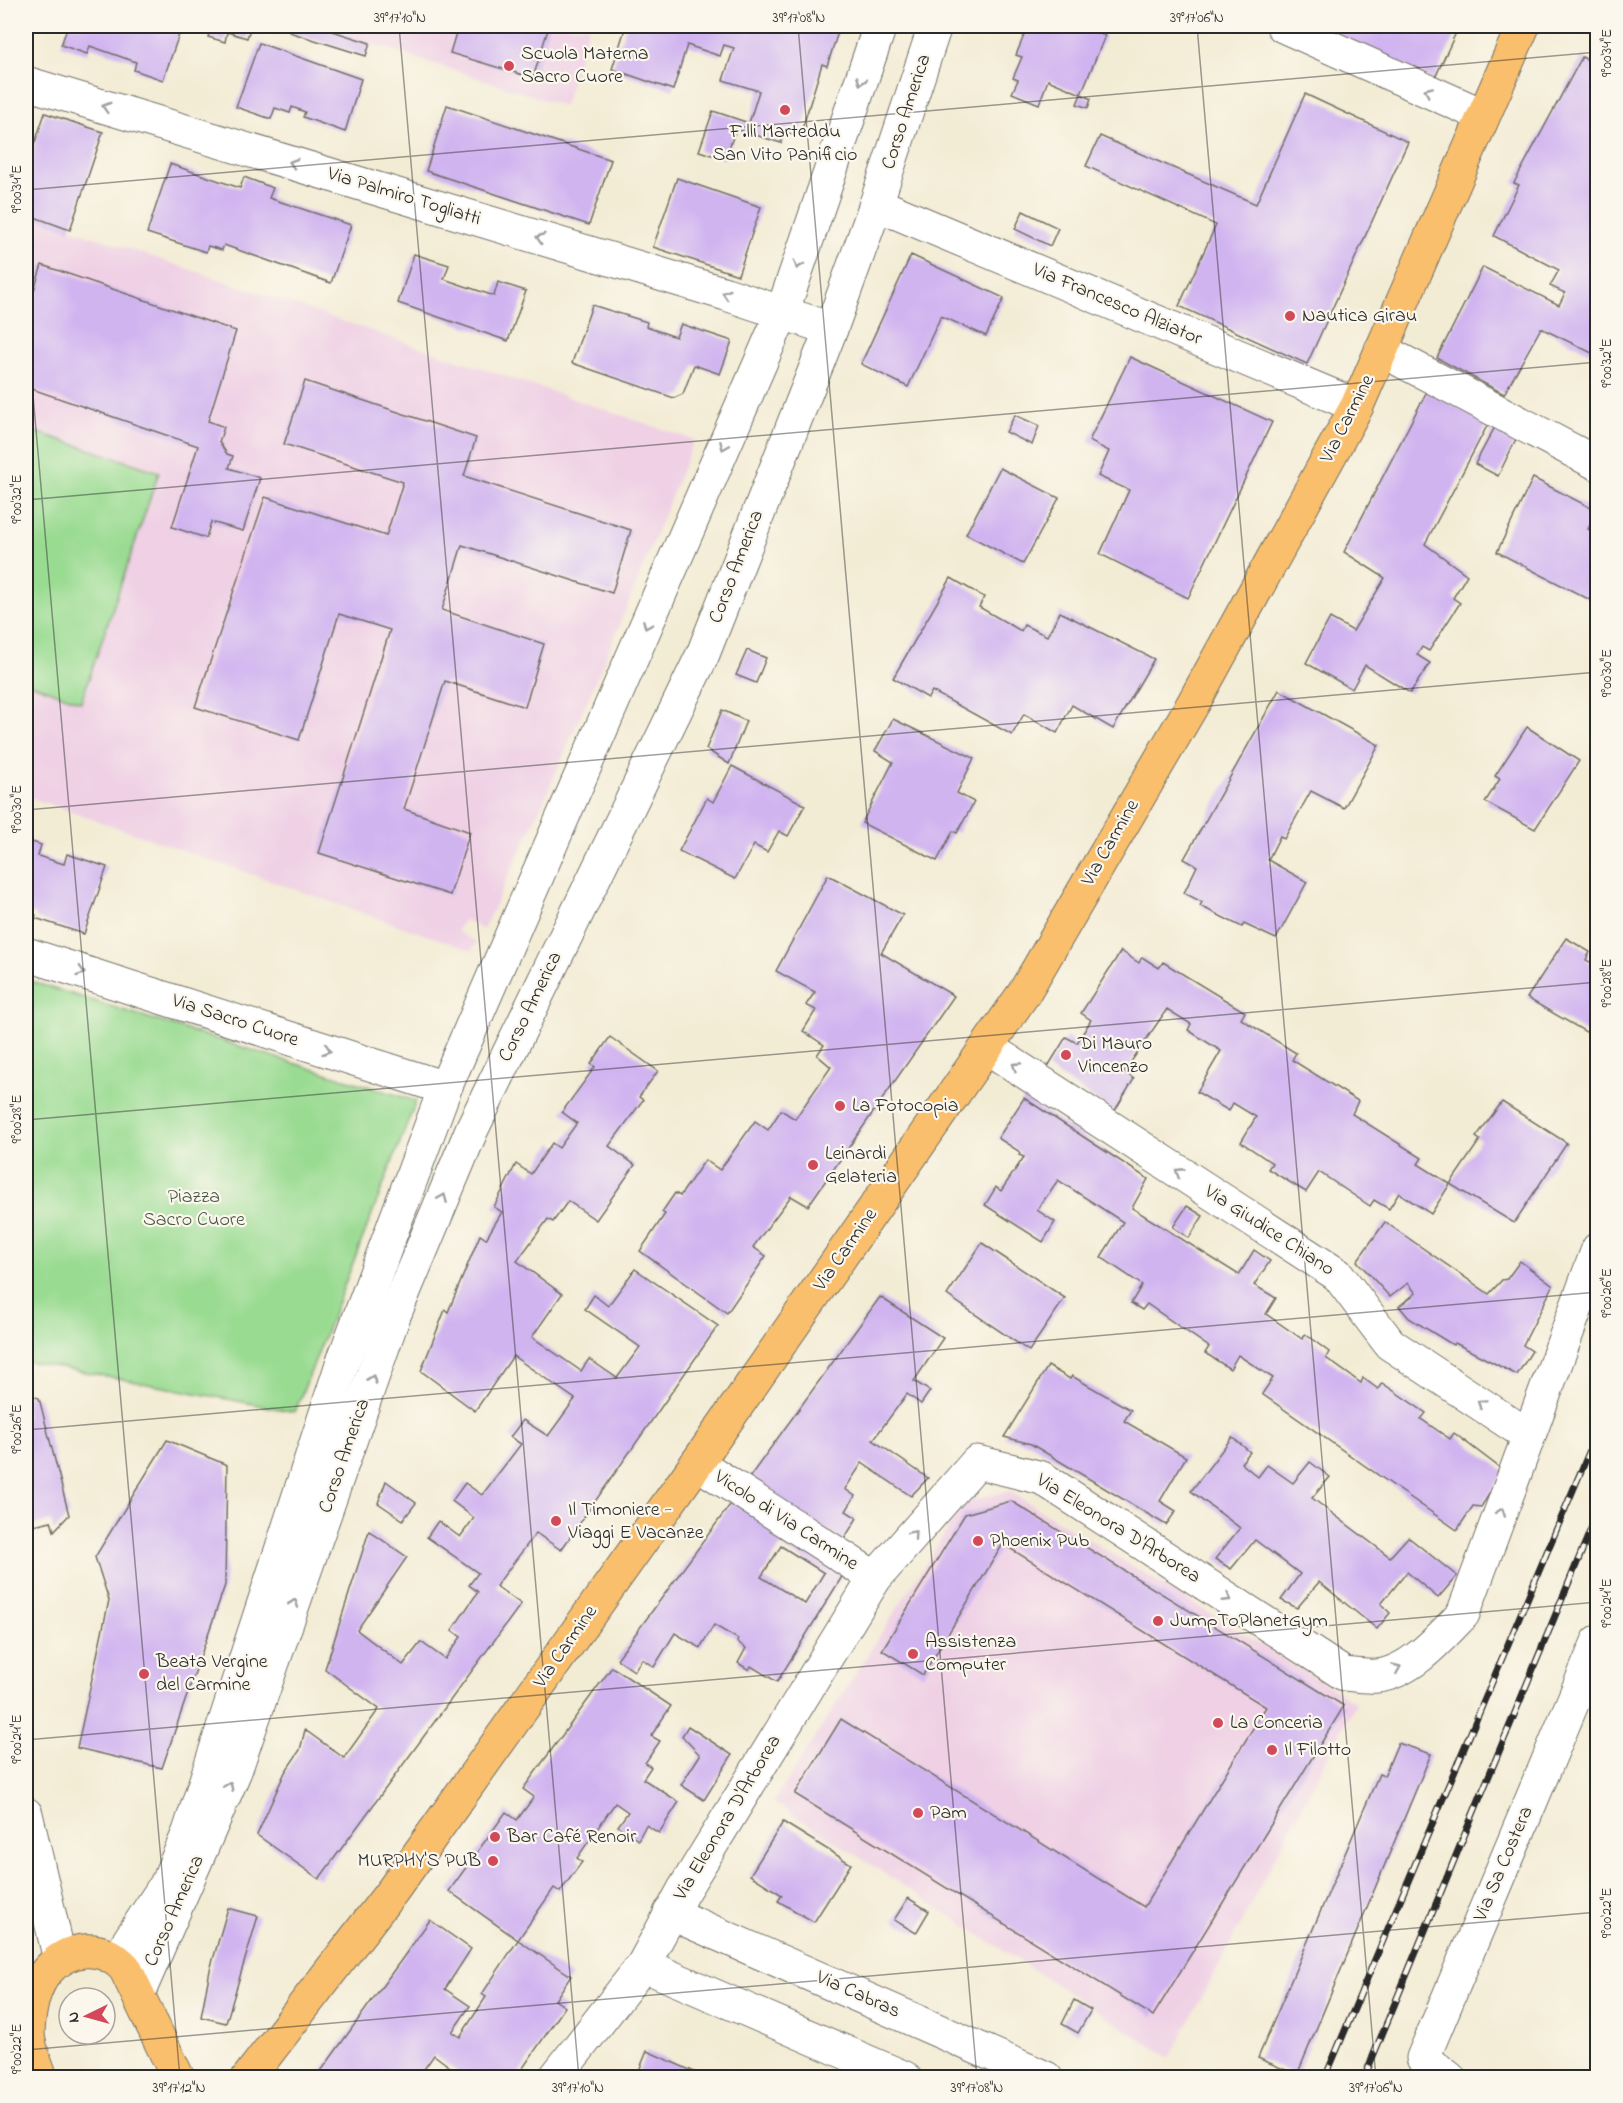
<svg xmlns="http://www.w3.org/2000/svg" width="1623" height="2103" viewBox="0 0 1623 2103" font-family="'Indie Flower',sans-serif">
<rect width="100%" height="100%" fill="#fbf7ec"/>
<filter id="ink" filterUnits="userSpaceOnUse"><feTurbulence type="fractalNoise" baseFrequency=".0167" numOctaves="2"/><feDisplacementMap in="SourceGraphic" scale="12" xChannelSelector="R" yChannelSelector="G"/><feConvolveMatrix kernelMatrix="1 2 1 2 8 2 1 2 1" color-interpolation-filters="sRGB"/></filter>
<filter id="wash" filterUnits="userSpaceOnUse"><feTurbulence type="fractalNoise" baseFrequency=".008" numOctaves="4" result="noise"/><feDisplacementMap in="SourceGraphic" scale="24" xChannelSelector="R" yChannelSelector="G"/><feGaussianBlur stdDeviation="1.35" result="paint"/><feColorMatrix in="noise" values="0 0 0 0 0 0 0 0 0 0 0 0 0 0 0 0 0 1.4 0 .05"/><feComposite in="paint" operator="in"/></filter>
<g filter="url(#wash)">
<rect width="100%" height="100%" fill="#f3ecd5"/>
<g fill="#efd0e5">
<polygon points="318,26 589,26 564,106"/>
<polygon points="26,214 694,440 621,621 546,796 483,930 464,919 457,931 476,942 472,951 26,796"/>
<polygon points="1009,1491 1356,1703 1170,2058 774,1802 965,1502"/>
</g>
<g fill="#9adb92" stroke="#62835e" stroke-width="1.5">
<polygon points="36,432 159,472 81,702 26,682 26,464"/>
<polygon points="26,980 416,1101 295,1412 26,1361"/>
</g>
<g id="blocks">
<g fill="#d0b4f0" fill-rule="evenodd">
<polygon points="68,26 182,26 163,80 134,70 136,62 90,46 87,54 61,45"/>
<polygon points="212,26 251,26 247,38 227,32 225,42 208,37"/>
<polygon points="291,26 317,26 370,43 366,56 289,32"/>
<polygon points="458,26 549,26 533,78 450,53"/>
<polygon points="626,26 840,26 827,66 822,64 800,136 784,132 781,143 736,129 725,159 699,151 713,111 749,123 759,91 723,80 734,48 724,45 720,56 687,45 673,90 612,69"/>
<polygon points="1028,26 1081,26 1105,36 1081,94 1048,80 1039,104 1012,93 1018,80 1013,78 1022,57 1016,55"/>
<polygon points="1317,26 1459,26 1434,80"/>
<polygon points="259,43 361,79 345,132 303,117 305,112 292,107 290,113 275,108 271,119 236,107"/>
<polygon points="1582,57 1598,65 1598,356 1541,328 1504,394 1437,358 1483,267 1559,305 1565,293 1550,286 1559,270 1494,236 1519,185 1514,183"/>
<polygon points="1081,94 1091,99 1088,108 1077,104"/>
<polygon points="1305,94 1408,142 1307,364 1179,306 1216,225 1086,166 1100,136 1256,204"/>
<polygon points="447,105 611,160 589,225 426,171"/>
<polygon points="45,113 103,132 70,230 26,214 26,169"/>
<polygon points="170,164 240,188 244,177 273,188 269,198 351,225 331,283 224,245 222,250 208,246 206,252 147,233"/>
<polygon points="677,178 761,207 738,275 653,247"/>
<polygon points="1023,211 1058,228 1050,246 1015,229"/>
<polygon points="414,254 449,265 444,279 494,296 498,282 526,291 508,341 398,303"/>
<polygon points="911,255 1004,298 986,336 941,316 908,387 861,364"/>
<polygon points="42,265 236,331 208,421 224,427 219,442 227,454 233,456 229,468 260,478 243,531 211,522 206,538 172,527 198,446 26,387 26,315"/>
<polygon points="592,305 647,322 646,327 676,337 681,324 732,341 720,374 694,365 683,394 674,398 572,363"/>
<polygon points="1130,357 1272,422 1188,598 1100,554 1129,490 1098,476 1109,451 1089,441"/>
<polygon points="305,381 476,438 464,476 631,530 612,593 462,545 442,610 544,644 525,707 445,681 404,809 470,832 450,895 319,853 390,630 339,614 299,740 195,707 265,497 386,536 403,482 284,444"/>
<polygon points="1427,391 1488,424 1425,544 1467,575 1453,598 1460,603 1429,651 1422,647 1417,655 1430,663 1410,693 1365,665 1352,689 1306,663 1330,618 1353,631 1385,578 1344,552"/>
<polygon points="1015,415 1039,426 1032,445 1006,432"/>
<polygon points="1495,427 1518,435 1498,476 1475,464"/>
<polygon points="1000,468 1059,498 1023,564 966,534"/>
<polygon points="1533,478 1597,511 1588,529 1598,533 1598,604 1497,552"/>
<polygon points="951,578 984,597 979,607 1021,631 1024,625 1047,636 1060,612 1154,659 1113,729 1072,705 1057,733 1024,714 1012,735 932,691 928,698 893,678"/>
<polygon points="747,650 766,658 756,683 736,675"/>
<polygon points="1279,690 1379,745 1344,808 1311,791 1284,839 1280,836 1268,860 1307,882 1276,939 1244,924 1242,927 1200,906 1202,902 1184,893 1197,866 1184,859"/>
<polygon points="722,710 746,721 729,764 706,749"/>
<polygon points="893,719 974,758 957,793 974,802 957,833 953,831 937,861 862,823 893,762 875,751"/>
<polygon points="1527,727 1579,761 1535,829 1485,802 1500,779 1495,776"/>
<polygon points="732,766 805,805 788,836 779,831 767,852 754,845 735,879 679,851 707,798 713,802"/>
<polygon points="26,840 41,845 38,856 64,864 67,854 107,867 84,934 35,918 36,915 26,911"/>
<polygon points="828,875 903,915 881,953 954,996 808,1206 791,1196 753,1247 766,1256 727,1313 640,1251 665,1214 662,1212 675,1193 680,1196 705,1160 720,1170 755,1121 768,1130 781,1110 795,1119 831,1067 817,1055 824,1045 803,1031 816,1010 806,1005 815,992 776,971"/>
<polygon points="1566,938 1590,952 1586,960 1598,966 1598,1039 1527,998"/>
<polygon points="1121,951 1139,963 1142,957 1159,968 1163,962 1245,1012 1241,1019 1296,1053 1292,1060 1358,1101 1352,1114 1422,1158 1418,1164 1450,1184 1431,1214 1399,1193 1389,1209 1374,1200 1370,1206 1319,1172 1306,1192 1268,1169 1272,1163 1241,1142 1256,1117 1233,1103 1229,1111 1197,1092 1221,1051 1188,1030 1191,1024 1167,1009 1124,1072 1134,1079 1114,1112 1047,1068 1066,1037 1077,1043 1091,1020 1081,1013"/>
<polygon points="610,1037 658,1071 639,1097 643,1100 609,1146 635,1165 596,1220 568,1201 553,1222 548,1219 517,1261 562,1294 532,1337 581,1371 589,1359 617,1378 640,1347 585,1309 594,1295 608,1306 635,1269 718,1326 561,1550 536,1533 496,1586 521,1604 319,1879 257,1835 285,1772 300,1750 305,1730 344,1758 379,1709 325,1669 369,1531 407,1557 357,1630 403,1665 421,1642 445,1659 461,1637 452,1630 478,1592 469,1585 478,1573 427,1537 438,1521 460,1537 474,1518 452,1501 465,1483 482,1495 521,1444 510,1437 523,1420 548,1436 575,1399 513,1356 475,1411 421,1371 445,1310 448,1312 480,1235 486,1239 502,1212 494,1207 516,1164 531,1174 552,1143 559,1148 577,1123 562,1112 595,1067 591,1064"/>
<polygon points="1024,1098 1148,1179 1132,1208 1239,1275 1254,1250 1270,1261 1254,1285 1276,1298 1266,1314 1302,1339 1305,1334 1329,1352 1326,1358 1361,1383 1363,1378 1378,1389 1382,1383 1426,1413 1421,1419 1450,1439 1454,1433 1504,1471 1481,1507 1473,1506 1457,1530 1262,1394 1273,1378 1238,1355 1230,1369 1205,1353 1209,1347 1147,1304 1142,1310 1131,1303 1142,1285 1101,1257 1123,1222 1058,1180 1037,1210 1055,1222 1043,1242 985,1205 996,1187 1001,1191 1024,1157 1019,1155 1020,1152 998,1138"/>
<polygon points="1502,1102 1567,1143 1514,1223 1450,1184 1480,1140 1476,1137"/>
<polygon points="1187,1206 1203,1216 1189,1238 1173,1227"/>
<polygon points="1385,1222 1489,1294 1502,1280 1507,1279 1520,1261 1553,1286 1523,1345 1532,1351 1517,1375 1455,1343 1453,1345 1409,1318 1399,1306 1416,1293 1408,1283 1390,1297 1357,1261"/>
<polygon points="982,1243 1065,1298 1029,1351 947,1295"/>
<polygon points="880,1297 943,1338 914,1381 930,1391 921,1404 907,1394 873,1440 928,1478 911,1496 862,1463 845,1489 855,1496 846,1511 857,1518 843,1541 746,1482"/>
<polygon points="1048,1366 1070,1379 1072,1376 1131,1410 1124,1421 1186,1457 1160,1501 1176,1511 1166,1525 1031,1444 1004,1437"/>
<polygon points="26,1394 39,1398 69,1515 54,1531 51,1521 26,1527"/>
<polygon points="1232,1437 1250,1452 1241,1463 1258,1477 1267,1465 1293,1483 1310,1462 1330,1477 1312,1498 1390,1557 1408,1537 1457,1576 1438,1598 1407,1572 1381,1604 1390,1613 1377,1629 1319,1582 1297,1608 1281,1600 1300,1574 1255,1540 1231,1569 1215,1559 1240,1528 1191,1491"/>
<polygon points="167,1440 227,1465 225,1585 162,1768 77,1748 109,1600 95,1557"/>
<polygon points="386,1481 416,1503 403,1520 378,1503"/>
<path d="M 735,1498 L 848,1567 L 777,1682 L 751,1666 L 749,1670 L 738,1663 L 746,1648 L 737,1642 L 738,1639 L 714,1625 L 700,1648 L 675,1633 L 654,1667 L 642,1659 L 634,1671 L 617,1659 ZM 781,1546 L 824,1573 L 805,1604 L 761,1577 Z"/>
<polygon points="1011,1501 1344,1706 1153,2016 795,1794 841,1719 1144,1907 1266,1707 1003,1544 923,1675 882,1650 965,1514"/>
<polygon points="612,1667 671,1706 651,1736 660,1741 645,1763 651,1767 643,1779 679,1802 659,1833 646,1825 638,1840 618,1826 628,1812 615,1803 577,1858 582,1862 560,1892 554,1888 518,1940 449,1891 506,1812 517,1820 534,1797 523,1789"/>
<polygon points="688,1726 732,1755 704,1800 681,1785 700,1755 682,1736"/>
<polygon points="1398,1743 1431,1754 1297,2075 1258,2058 1379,1774 1384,1776"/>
<polygon points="783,1822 851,1864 814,1922 778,1901 782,1895 750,1875"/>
<polygon points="908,1898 929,1911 916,1933 894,1920"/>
<polygon points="228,1908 258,1916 226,2023 201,2017 210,1970"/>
<polygon points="430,1920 471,1949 445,1989 470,2006 452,2032 460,2037 486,1997 482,1994 518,1940 571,1976 555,2000 565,2007 516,2078 465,2078 434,2055 418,2078 316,2078"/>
<polygon points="1074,2000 1091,2010 1078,2033 1062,2024"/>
<polygon points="647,2051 708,2078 636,2078"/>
</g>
</g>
</g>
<g filter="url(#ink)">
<use href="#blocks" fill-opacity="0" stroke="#716f66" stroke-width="1.5"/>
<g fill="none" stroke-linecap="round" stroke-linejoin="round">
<defs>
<g id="minor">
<polyline points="1283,26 1482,115"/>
<polyline points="26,83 726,294 831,329"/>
<polyline points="876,204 1357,406"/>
<polyline points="1381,350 1598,464"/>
<polyline points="26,954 445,1088"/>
<polyline points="988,1048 1338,1275 1390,1344 1529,1436"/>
<polyline points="697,1463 875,1578"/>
<polyline points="26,1814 60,1960"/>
<polyline points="670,1913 1046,2078"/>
<polyline points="117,1959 168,1881 189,1832 342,1364 445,1088 782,313 880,26"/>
<polyline points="643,1965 905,2078"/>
<polyline points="138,1994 235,1771 393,1318 472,1129 703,654 831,329 876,204 935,26"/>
<path d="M 555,2078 L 643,1965 L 683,1891 L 875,1578 L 977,1462 L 1042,1478 L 1344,1674 C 1354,1675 1366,1677 1377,1676 C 1410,1673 1441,1637 1463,1614 L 1598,1249"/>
<polyline points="1449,2078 1423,2058 1598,1642"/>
</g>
<g id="major">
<path d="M 41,2078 C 37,2064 28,2047 28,2033 C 29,2012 33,1987 47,1971 C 69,1946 102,1943 125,1968 L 178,2078"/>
<polyline points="248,2078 393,1890 697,1463 1024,993 1194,702 1357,406 1523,26"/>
</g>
</defs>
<use href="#minor" stroke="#716f66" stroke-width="35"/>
<use href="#major" stroke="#716f66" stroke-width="35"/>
<use href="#minor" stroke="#fff" stroke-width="33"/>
<use href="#major" stroke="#f9bf6c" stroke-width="33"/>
<defs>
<g id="rail">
<polyline points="1325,2078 1598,1431"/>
<polyline points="1364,2078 1598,1512"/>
</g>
</defs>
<use href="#rail" stroke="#2b2b2b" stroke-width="7"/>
<use href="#rail" stroke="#fbf7ec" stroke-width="4.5" stroke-dasharray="14" stroke-linecap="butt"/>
</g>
<defs><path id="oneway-chevron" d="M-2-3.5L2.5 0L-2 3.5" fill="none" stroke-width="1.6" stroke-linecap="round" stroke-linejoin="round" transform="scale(1.5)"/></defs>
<g stroke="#a0a0a0">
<use href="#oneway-chevron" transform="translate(861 81) rotate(109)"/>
<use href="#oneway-chevron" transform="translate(1428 91) rotate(-156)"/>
<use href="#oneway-chevron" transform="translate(106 107) rotate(-163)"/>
<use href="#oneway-chevron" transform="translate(293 163) rotate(-163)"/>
<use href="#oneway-chevron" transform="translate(540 238) rotate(-163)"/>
<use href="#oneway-chevron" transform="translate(798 265) rotate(109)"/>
<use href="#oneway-chevron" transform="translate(726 294) rotate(-162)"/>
<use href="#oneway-chevron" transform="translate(724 446) rotate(113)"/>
<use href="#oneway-chevron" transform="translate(647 625) rotate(113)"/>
<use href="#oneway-chevron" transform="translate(81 972) rotate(18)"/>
<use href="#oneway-chevron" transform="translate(327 1050) rotate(18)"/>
<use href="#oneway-chevron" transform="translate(1016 1066) rotate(-147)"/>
<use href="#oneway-chevron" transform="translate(1179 1172) rotate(-147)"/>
<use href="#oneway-chevron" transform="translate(443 1198) rotate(-67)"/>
<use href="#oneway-chevron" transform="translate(372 1379) rotate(-71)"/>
<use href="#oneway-chevron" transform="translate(1481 1403) rotate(-146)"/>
<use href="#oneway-chevron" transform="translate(1501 1512) rotate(-70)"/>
<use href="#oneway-chevron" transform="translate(913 1534) rotate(-49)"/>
<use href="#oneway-chevron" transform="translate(1227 1598) rotate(33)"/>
<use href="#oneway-chevron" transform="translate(294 1603) rotate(-71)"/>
<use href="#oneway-chevron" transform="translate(1397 1668) rotate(-23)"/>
<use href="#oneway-chevron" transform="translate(229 1786) rotate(-67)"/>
</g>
</g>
<path fill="none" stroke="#2b2b2b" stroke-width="1.5" stroke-opacity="0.45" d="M 399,26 L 579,2078M 798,26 L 977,2078M 1197,26 L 1376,2078M 1596,26 L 1598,46M 26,190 L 1598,52M 26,315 L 180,2078M 26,500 L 1598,362M 26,810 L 1598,672M 26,1120 L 1598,982M 26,1430 L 1598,1292M 26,1740 L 1598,1602M 26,2050 L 1598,1912"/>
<g fill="#d1495b" stroke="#fbf7ec" stroke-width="2">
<circle cx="509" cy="66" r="6"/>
<circle cx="785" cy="110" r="6"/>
<circle cx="1290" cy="316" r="6"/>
<circle cx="1066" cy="1055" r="6"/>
<circle cx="840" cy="1106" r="6"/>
<circle cx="813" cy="1165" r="6"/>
<circle cx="556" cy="1521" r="6"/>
<circle cx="978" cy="1541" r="6"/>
<circle cx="1158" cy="1621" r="6"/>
<circle cx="913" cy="1654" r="6"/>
<circle cx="144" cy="1674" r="6"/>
<circle cx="1218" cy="1723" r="6"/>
<circle cx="1272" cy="1750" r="6"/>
<circle cx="918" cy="1813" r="6"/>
<circle cx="495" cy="1837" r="6"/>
<circle cx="493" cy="1861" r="6"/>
</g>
<g text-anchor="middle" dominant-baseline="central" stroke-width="4.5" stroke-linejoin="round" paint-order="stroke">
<g font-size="20" fill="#2b2b2b" stroke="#fbf7ec" text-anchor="start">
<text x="521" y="54">Scuola Materna<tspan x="521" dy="23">Sacro Cuore</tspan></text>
<text x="785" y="132" text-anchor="middle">F.lli Marteddu<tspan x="785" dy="23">San Vito Panificio</tspan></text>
<text x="1302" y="316">Nautica Girau</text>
<text x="1078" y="1044">Di Mauro<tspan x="1078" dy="23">Vincenzo</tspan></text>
<text x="852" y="1106">La Fotocopia</text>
<text x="825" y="1154">Leinardi<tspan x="825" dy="23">Gelateria</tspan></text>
<text x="568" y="1510">Il Timoniere -<tspan x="568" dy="23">Viaggi E Vacanze</tspan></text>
<text x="990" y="1541">Phoenix Pub</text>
<text x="1170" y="1621">JumpToPlanetGym</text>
<text x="925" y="1642">Assistenza<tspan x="925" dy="23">Computer</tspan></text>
<text x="156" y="1662">Beata Vergine<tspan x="156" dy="23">del Carmine</tspan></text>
<text x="1230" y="1723">La Conceria</text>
<text x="1284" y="1750">Il Filotto</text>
<text x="930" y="1813">Pam</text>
<text x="507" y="1837">Bar Café Renoir</text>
<text x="481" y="1861" text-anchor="end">MURPHY'S PUB</text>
</g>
<g font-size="20" fill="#2b2b2b" stroke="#fbf7ec">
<text transform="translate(907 112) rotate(-72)">Corso America</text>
<text transform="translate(404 197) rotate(17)">Via Palmiro Togliatti</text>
<text transform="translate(1117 305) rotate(23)">Via Francesco Alziator</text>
<text transform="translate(1348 419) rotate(-63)">Via Carmine</text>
<text transform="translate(737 567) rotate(-69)">Corso America</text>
<text transform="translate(1111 843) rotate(-60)">Via Carmine</text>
<text transform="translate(531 1007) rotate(-64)">Corso America</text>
<text transform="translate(235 1021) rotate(18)">Via Sacro Cuore</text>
<text transform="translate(1269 1231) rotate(33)">Via Giudice Chiano</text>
<text transform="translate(846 1250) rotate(-55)">Via Carmine</text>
<text transform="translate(345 1456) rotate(-71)">Corso America</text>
<text transform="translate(786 1521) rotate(33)">Vicolo di Via Carmine</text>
<text transform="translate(1118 1529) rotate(32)">Via Eleonora D'Arborea</text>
<text transform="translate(566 1647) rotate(-55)">Via Carmine</text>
<text transform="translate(728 1818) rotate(-59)">Via Eleonora D'Arborea</text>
<text transform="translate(1504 1864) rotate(-67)">Via Sa Costera</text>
<text transform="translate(175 1911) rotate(-66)">Corso America</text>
<text transform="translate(858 1995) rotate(24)">Via Cabras</text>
</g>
<g font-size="20" fill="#475745" stroke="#fbf7ec">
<text x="194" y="1197">Piazza<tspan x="194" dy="23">Sacro Cuore</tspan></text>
</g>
</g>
<rect width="1623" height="2103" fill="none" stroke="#fbf7ec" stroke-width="66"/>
<g transform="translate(87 2016) rotate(265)"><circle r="28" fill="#fbf7ec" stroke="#a8a59f" stroke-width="1.5"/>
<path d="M0-4.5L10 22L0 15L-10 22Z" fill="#d1495b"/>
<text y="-9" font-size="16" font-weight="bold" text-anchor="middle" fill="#2b2b2b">N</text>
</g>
<rect x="33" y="33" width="1557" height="2037" fill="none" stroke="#2b2b2b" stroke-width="2"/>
<g font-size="15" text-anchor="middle" fill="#2b2b2b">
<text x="400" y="22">39°17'10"N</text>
<text x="799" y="22">39°17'08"N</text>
<text x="1197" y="22">39°17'06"N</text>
<text transform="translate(1606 53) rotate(-90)" y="5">9°00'34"E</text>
<text transform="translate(16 189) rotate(-90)" y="5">9°00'34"E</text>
<text transform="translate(1606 363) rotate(-90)" y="5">9°00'32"E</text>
<text transform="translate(16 499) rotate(-90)" y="5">9°00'32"E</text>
<text transform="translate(1606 673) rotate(-90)" y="5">9°00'30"E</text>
<text transform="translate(16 809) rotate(-90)" y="5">9°00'30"E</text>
<text transform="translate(1606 983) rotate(-90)" y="5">9°00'28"E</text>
<text transform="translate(16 1119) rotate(-90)" y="5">9°00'28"E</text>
<text transform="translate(1606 1293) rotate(-90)" y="5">9°00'26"E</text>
<text transform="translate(16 1429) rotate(-90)" y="5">9°00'26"E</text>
<text transform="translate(1606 1603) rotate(-90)" y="5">9°00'24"E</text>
<text transform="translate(16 1739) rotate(-90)" y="5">9°00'24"E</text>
<text transform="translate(1606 1913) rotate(-90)" y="5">9°00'22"E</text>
<text transform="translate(16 2049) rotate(-90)" y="5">9°00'22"E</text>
<text x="179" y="2092">39°17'12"N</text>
<text x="578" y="2092">39°17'10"N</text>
<text x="977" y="2092">39°17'08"N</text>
<text x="1376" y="2092">39°17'06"N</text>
</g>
</svg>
